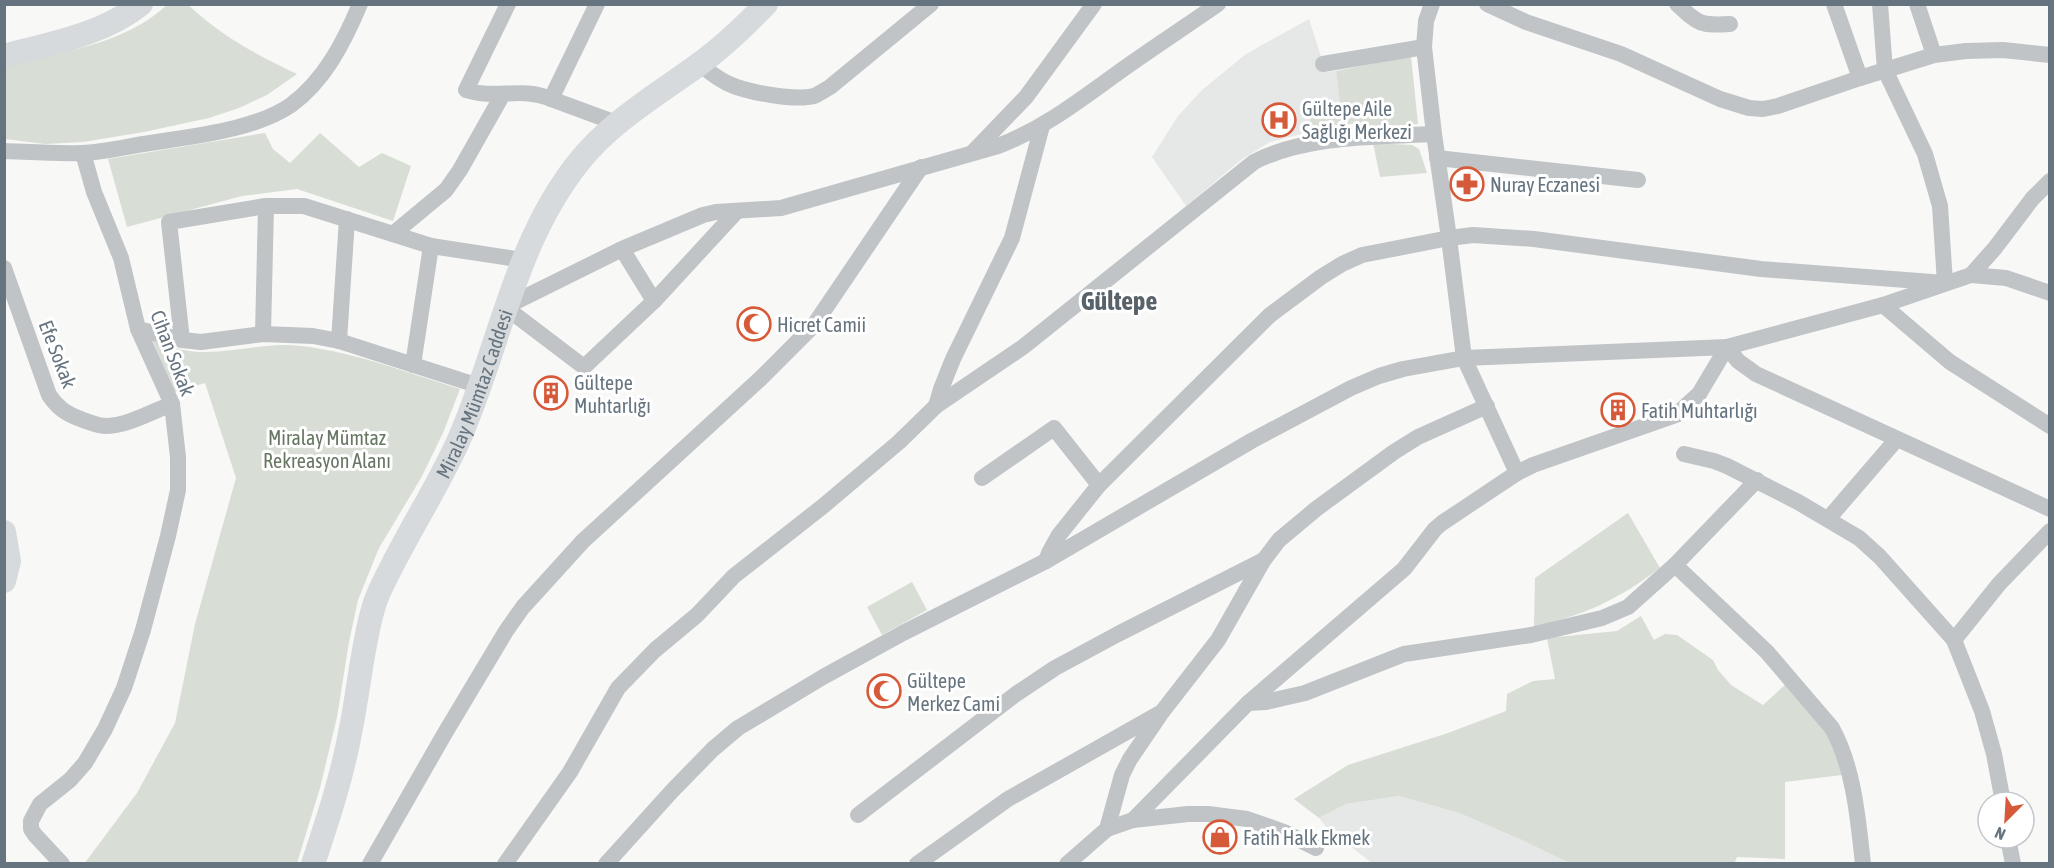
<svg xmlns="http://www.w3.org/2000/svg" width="2054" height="868" viewBox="0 0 2054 868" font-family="'Asap Condensed',sans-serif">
<rect width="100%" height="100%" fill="#f8f8f6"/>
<g fill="#e6e7e7">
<polygon points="1309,19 1326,72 1336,71 1341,112 1311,118 1313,131 1270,142 1241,160 1186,206 1152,157 1178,116 1202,90 1246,54"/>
<polygon points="1399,796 1459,813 1522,840 1569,863 1372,863 1351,847 1336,839 1319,818 1346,804"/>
</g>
<g fill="#d8ddd6">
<path d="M 187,4 C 223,37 253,53 297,74 L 267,95 L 239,108 L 209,118 L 144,132 L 83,142 L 45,144 L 5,139 L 4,66 C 60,52 124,45 167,5 Z"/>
<polygon points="1411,56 1418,124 1357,130 1356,123 1313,131 1310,118 1341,112 1336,71"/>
<polygon points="265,133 273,149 290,163 320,133 359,167 382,153 411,166 393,221 297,189 242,196 127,227 108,159"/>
<polygon points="1373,143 1412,145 1419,149 1427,173 1380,177"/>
<path d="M 152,340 C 169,346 187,353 205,352 C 237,352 268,342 301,346 C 355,352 408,373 460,389 L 443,433 L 421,478 L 379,548 L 358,600 L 349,642 L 337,717 L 320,788 L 297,863 L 84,864 L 137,793 L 175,723 L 195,624 L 236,478 L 205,383 L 175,392 Z"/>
<path d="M 1628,513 L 1660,568 C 1617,600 1587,614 1534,627 L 1535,578 Z"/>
<polygon points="912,582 927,610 882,635 867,607"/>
<polygon points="1641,616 1654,640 1665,634 1677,635 1713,660 1718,670 1731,685 1763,705 1787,683 1830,736 1842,775 1785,782 1785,859 1737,857 1734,864 1569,863 1522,840 1459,813 1399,796 1346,804 1319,818 1294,799 1348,765 1448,733 1506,711 1507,694 1533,681 1555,679 1547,638 1617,631"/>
</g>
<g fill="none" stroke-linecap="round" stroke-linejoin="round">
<g stroke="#c0c4c7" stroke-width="16">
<path d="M 508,4 L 466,90 C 496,100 522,86 551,99"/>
<polyline points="597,4 551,99 619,124"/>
<polyline points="1432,4 1426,21 1424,47 1434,134 1449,238 1464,358 1517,473"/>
<polyline points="1487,4 1526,22 1621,54 1720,99 1749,108 1763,109 1778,106 1860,78 1934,55 1966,51 2003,50 2050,55"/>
<path d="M 1677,4 C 1698,24 1701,26 1730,24"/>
<polyline points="1834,4 1860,78"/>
<polyline points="1917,4 1934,55"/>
<path d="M 700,64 C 708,71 717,78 727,83 C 745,92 794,101 814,96 C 819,94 825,90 830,87 L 931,4"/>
<polyline points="1323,64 1424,47"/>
<path d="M 4,151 C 30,152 57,154 82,153 C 105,152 128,146 150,143 C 193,136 255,130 291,105 C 325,80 344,42 360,4"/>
<polyline points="973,152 1026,97 1094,4"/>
<polyline points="1437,158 1638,180"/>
<polyline points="393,234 446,190 460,170 503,94"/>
<path d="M 622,249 L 654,301 L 584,367 L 505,307 L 622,249 L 703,215 L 716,212 L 781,208 L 998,146 C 1043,129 1080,100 1119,72 C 1151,49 1185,27 1218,4"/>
<path d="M 4,268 L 49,395 C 57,407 65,413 78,418 C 86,421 95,425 105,426 C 127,426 151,412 172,404"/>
<polyline points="1971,275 2006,278 2050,293"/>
<polyline points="654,301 737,211"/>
<polyline points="1883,305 1950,362 2050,426"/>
<polyline points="138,329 182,340 201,342 263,334 313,336 339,341 479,386"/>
<polyline points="263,334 266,206"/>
<polyline points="182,340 169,222 266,206 304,206 431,246 523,260"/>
<polyline points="339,341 347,219"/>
<polyline points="1727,347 1738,361 1756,374 2050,509"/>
<polyline points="413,365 431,246"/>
<polyline points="936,406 941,389 953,359 1012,238 1042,126"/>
<polyline points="1684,454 1714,461 1727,466 1798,502 1859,538 1880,557 1954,640 1982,711 1994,754 2003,802"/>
<polyline points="982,478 1054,428 1099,485"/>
<polyline points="1828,519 1896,440"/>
<polyline points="1046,561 1049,553 1059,535 1099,485 1270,315 1321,277 1342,264 1362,255 1449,238 1473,235 1534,239 1761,269 1945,283 1940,206 1925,154 1885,70 1880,4"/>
<polyline points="1675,565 1757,480"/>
<polyline points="1954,640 1999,584 2050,531"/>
<path d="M 1248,703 L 1266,702 L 1305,693 L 1404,654 L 1531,635 L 1602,618 L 1628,607 L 1675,565 L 1767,652 L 1832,728 C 1854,768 1858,819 1863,864"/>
<polyline points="858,815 1016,694 1055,668 1118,634 1262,561"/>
<polyline points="1133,820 1248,703 1404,569 1435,529 1442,523 1517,473 1533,465 1676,415 1699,394 1727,347"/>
<polyline points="1107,829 1122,775 1130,759 1160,715"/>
<polyline points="2008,838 2013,864"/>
<polyline points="62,864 35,835 31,829 31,821 40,804 70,780 85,763 105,729 124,688 143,630 168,536 178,490 178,457 172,404 138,329 121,258 94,192 83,153"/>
<polyline points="370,864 445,733 506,631 523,607 583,541 760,379 814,325 921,167"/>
<path d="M 505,864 L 570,772 L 618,688 L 655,650 L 697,615 L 734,576 L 822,507 L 899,442 L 936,406 L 1023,347 L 1254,162 C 1306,135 1376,137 1434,134"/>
<polyline points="606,864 672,791 713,749 738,728 823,677 903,633 1046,561 1253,440 1351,388 1379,376 1403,369 1464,358 1727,347 1883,305 1971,275 1995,248 2032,199 2050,181"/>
<polyline points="917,864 1008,799 1162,712 1218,640 1263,561 1279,540 1316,509 1394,452 1418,437 1487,406"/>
<polyline points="1067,864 1107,829 1133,820 1188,814 1208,814 1247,819 1284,832 1316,848"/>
</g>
<g stroke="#d6dadd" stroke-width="24">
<path d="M 4,56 C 52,43 102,35 141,4"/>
<polyline points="4,532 9,561 4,581"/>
<path id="s1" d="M 313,864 C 328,819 343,774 351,728 C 359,688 362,648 373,609 C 377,593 386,578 393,564 C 414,523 438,485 457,444 C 499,351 513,245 578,163 C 610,122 657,95 698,65 C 723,47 745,26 766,4"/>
</g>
</g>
<defs>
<symbol id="hospital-ring" viewBox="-11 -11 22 22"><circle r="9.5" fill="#fff" stroke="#d65a39" stroke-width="1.5"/><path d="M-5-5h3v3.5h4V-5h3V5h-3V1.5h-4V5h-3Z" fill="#d65a39"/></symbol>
<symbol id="pharmacy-ring" viewBox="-11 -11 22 22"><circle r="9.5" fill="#fff" stroke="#d65a39" stroke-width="1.5"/><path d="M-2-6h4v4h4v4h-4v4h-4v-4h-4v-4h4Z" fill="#d65a39"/></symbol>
<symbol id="mosque-ring" viewBox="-11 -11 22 22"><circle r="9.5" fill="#fff" stroke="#d65a39" stroke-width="1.5"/><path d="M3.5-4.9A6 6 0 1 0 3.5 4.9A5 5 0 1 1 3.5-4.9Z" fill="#d65a39"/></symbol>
<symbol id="building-ring" viewBox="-11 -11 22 22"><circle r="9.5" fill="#fff" stroke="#d65a39" stroke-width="1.5"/><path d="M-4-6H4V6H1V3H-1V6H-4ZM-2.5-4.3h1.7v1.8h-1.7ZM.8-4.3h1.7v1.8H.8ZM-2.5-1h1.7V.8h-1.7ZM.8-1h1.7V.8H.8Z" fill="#d65a39"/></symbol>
<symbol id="shop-ring" viewBox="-11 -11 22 22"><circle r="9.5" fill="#fff" stroke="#d65a39" stroke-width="1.5"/><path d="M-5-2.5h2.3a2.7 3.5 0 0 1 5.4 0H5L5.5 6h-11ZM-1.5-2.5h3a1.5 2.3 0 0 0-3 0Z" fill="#d65a39"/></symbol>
</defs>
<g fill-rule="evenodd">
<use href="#hospital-ring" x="1260" y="101" width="38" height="38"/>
<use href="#pharmacy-ring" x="1448" y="165" width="38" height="38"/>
<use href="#mosque-ring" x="735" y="305" width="38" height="38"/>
<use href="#building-ring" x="532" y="374" width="38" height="38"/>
<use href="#building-ring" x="1599" y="391" width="38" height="38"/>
<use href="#mosque-ring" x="865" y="672" width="38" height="38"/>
<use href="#shop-ring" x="1201" y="818" width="38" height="38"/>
</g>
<g text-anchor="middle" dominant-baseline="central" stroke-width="6" stroke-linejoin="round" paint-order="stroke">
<g font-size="20" fill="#66747f" stroke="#fff" text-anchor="start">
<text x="1302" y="108">Gültepe Aile<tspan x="1302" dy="23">Sağlığı Merkezi</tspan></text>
<text x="1490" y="184">Nuray Eczanesi</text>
<text x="777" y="324">Hicret Camii</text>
<text x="574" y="382">Gültepe<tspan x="574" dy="23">Muhtarlığı</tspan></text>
<text x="1641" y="410">Fatih Muhtarlığı</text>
<text x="907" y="680">Gültepe<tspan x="907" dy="23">Merkez Cami</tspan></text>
<text x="1243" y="837">Fatih Halk Ekmek</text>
</g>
<g font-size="20" fill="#66747f" stroke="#fff">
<text transform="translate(173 353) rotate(69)">Cihan Sokak</text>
<text transform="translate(58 354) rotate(69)">Efe Sokak</text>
<text stroke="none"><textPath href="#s1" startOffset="501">Miralay Mümtaz Caddesi</textPath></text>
</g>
<g font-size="20" fill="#687764" stroke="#fff">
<text x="327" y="437">Miralay Mümtaz<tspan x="327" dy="23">Rekreasyon Alanı</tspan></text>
</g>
<g font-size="26" font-weight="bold" fill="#57626a" stroke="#fff">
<text x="1119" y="301">Gültepe</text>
</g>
</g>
<rect width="2054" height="868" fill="none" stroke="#66747f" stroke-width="12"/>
<g transform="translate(2006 820) rotate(204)"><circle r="28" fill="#ffffff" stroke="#c2c7cc" stroke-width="1.5"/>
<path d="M0-4.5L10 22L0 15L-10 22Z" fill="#d65a39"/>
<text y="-9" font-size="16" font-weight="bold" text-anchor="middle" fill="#66747f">N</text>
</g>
</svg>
